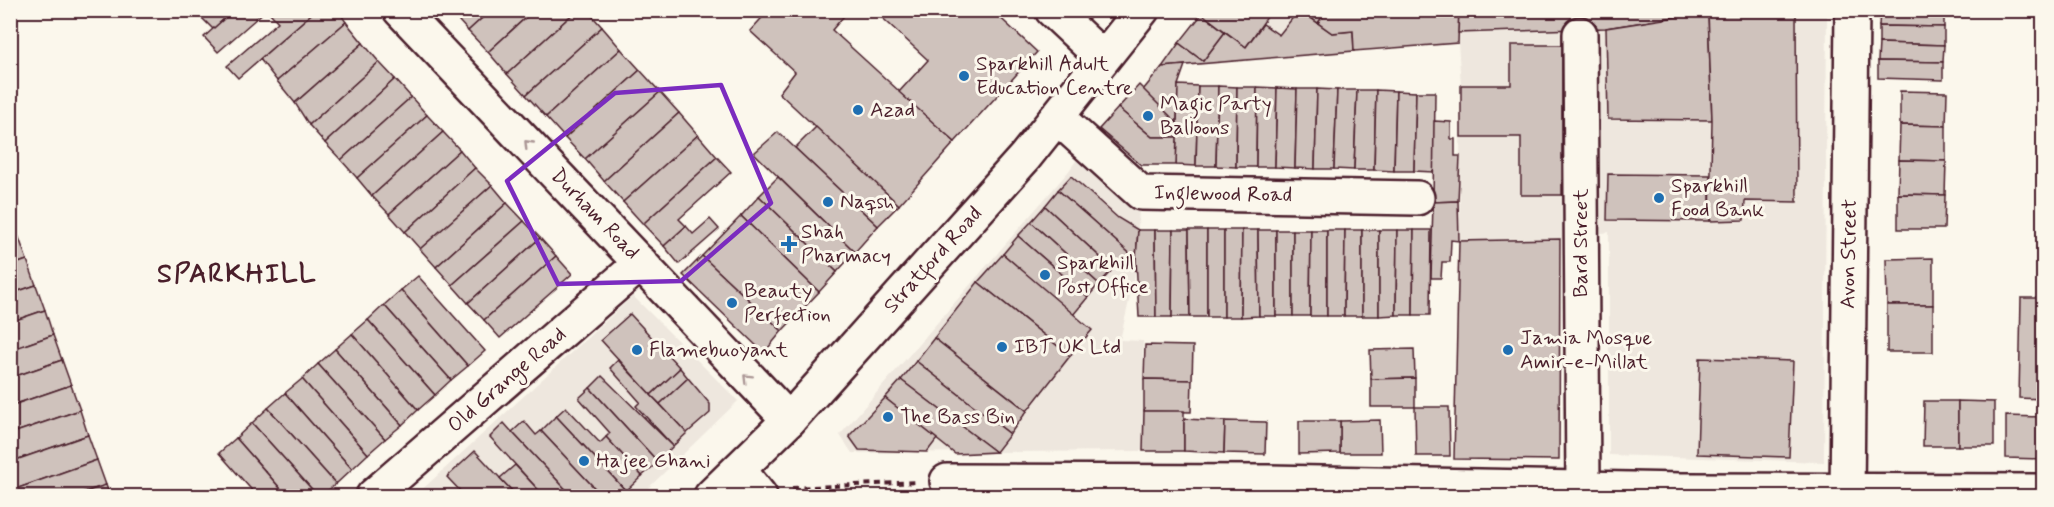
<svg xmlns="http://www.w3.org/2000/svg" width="2054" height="507" viewBox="0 0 2054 507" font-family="Mynerve,sans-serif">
<rect width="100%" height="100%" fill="#fbf7ec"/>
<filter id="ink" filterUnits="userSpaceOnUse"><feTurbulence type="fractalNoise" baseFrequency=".0167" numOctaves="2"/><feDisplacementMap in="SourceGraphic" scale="12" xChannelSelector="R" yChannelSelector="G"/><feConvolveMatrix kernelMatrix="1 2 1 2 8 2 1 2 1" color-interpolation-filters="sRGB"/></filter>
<g filter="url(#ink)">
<g fill="#eee7de">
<polygon points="1205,11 1827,11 1824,462 1609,455 1609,232 1560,239 1459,241 1461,85 1458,43 1185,65 1178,85 1177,123 1141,165 1136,271 1120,340 1143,341 1143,451 852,453 840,435 1068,172 1099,129 1139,85 1143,90"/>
<polygon points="633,296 738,401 640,496 415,496"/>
</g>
<g fill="#cfc2bc" stroke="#4a1f2b" stroke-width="1.5">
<polygon points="209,10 234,10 213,29 201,17"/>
<polygon points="234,10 266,10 218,52 204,37"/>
<polygon points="273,10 316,10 238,78 227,66 278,22 270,13"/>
<polygon points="316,10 338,10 346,22 277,81 260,59"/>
<polygon points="449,10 491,10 468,31"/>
<polygon points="491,10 534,10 488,52 468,31"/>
<polygon points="534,10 577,10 507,74 488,52"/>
<polygon points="577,10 587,10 602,27 526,95 507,74"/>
<polygon points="769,10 849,10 832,30 955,142 899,205 779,93 795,72 750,31"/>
<polygon points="874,10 992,10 1037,52 955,142 899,92 928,60"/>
<polygon points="1205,10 1272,10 1246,47 1202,14"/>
<polygon points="1299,10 1332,33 1353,31 1354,51 1162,67 1179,43 1203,61 1225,32 1246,47 1263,24 1279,35"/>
<polygon points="1301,10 1327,10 1318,23"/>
<polygon points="1327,10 1459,10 1458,43 1354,51 1353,31 1332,33 1318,23"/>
<polygon points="1459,10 1708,10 1708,12 1606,28 1458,33"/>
<polygon points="1880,10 1944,10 1944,27 1879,26"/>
<polygon points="1708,12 1712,120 1608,119 1606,28"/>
<polygon points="1708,12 1796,12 1797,202 1745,201 1744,220 1710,221 1712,120"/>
<polygon points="1202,14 1225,32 1203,61 1179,43"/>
<polygon points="346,22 363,43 295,103 277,81"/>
<polygon points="1879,26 1944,27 1944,45 1879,43"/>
<polygon points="602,27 621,49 546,117 526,95"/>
<polygon points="363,43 379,62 309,125 295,103"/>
<polygon points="1879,43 1944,45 1943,62 1878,61"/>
<polygon points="1511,45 1562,45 1562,195 1521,195 1521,137 1461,137 1461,85 1511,85"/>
<polygon points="621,49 640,70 565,138 546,117"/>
<polygon points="1878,61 1943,62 1943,80 1878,78"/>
<polygon points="379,62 395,79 325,143 309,125"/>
<polygon points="1185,65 1178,85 1177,123 1143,90 1162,67"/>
<polygon points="640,70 660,92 585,159 565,138"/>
<polygon points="395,79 411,97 341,160 325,143"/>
<polygon points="1139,85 1177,123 1177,137 1152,137 1118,108"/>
<polygon points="1178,85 1198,86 1196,166 1176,165"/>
<polygon points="1198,86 1218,86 1216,166 1196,166"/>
<polygon points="1218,86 1237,87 1236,167 1216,166"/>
<polygon points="1237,87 1257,87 1256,167 1236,167"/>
<polygon points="1257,87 1277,88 1275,167 1256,167"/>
<polygon points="1277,88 1297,89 1295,168 1275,167"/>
<polygon points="1297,89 1317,89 1315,169 1295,168"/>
<polygon points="1317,89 1337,90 1334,169 1315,169"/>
<polygon points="1337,90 1357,90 1354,170 1334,169"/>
<polygon points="1357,90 1376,90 1374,170 1354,170"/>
<polygon points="1376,90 1396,91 1394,171 1374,170"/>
<polygon points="1396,91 1416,92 1414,171 1394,171"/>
<polygon points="1900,91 1947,92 1946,126 1900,125"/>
<polygon points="660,92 679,113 604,181 585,159"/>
<polygon points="1416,92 1435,92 1434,172 1414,171"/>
<polygon points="411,97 427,115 357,178 341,160"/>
<polygon points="1118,108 1152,137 1177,137 1176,165 1141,165 1099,129"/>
<polygon points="679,113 698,135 623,202 604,181"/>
<polygon points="427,115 443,132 372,196 357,178"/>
<polygon points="1434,121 1451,122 1451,139 1455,139 1455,156 1460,156 1458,201 1433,202"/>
<polygon points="1900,125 1946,126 1946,161 1899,160"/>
<polygon points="816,127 899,205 878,226 795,148"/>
<polygon points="443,132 460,150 389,214 372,196"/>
<polygon points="778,132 878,226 855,252 754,153"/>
<polygon points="698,135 717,157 643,224 623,202"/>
<polygon points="460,150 475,168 405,232 389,214"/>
<polygon points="717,157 731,172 679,219 686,226 664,246 643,224"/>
<polygon points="1899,160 1946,161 1945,195 1898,194"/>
<polygon points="475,168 492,185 420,249 405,232"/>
<polygon points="1608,174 1710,175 1710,221 1607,220"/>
<polygon points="1071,176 1118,218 1138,230 1136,259 1058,190"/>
<polygon points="778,177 855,252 837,272 759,196"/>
<polygon points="492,185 507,203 436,267 420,249"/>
<polygon points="1058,190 1136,259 1136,271 1121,262 1113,269 1045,206"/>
<polygon points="1898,194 1945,195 1944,229 1898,229"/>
<polygon points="759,196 837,272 819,292 741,216"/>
<polygon points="1458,201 1459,241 1451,240 1450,262 1442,262 1441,278 1431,278 1433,202"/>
<polygon points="507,203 524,221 452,285 436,267"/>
<polygon points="1045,206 1113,269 1099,284 1031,222"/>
<polygon points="741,216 819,292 782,331 702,256"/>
<polygon points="710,219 719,229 679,264 664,246 686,226 693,234"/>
<polygon points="524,221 540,238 468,303 452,285"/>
<polygon points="1031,222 1099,284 1088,297 1018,236"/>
<polygon points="1138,230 1155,230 1156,317 1139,317 1136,259"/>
<polygon points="1155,230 1173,230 1172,317 1156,317"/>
<polygon points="1173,230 1189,230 1190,317 1172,317"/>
<polygon points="1189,230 1207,230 1207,317 1190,317"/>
<rect x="1207" y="230" width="17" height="87"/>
<polygon points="1224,230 1242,230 1241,317 1224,317"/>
<polygon points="1242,230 1258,230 1259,316 1241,317"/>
<polygon points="1258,230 1276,230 1276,316 1259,316"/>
<rect x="1276" y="230" width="17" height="86"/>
<polygon points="1293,230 1311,230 1310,316 1293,316"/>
<polygon points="1311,230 1327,230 1327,316 1310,316"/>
<polygon points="1327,230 1345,230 1344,316 1327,316"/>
<polygon points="1345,230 1362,230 1362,316 1344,316"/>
<rect x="1362" y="230" width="17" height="86"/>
<polygon points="1379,230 1397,230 1396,315 1379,316"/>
<polygon points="1397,230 1414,230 1413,315 1396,315"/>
<polygon points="1414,230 1431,230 1430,315 1413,315"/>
<polygon points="18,235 27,260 10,266 10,238"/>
<polygon points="1018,236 1088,297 1073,315 1003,254"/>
<polygon points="540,238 556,256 484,320 468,303"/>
<polygon points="1560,239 1559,460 1454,459 1459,241"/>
<polygon points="1003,254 1092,330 1070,356 978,282"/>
<polygon points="556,256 572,274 500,338 484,320"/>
<polygon points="702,256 782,331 764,353 683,275"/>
<polygon points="1933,258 1933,305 1887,305 1886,259"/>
<polygon points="27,260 36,285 10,294 10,266"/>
<polygon points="418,276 485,351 468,366 401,290"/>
<polygon points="978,282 1070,356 1027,411 934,338"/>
<polygon points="36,285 45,310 10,322 10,294"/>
<polygon points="401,290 468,366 451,380 384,305"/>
<polygon points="2021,298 2044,298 2044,399 2019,398"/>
<polygon points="384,305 451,380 435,395 368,320"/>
<rect x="1887" y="305" width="46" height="47"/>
<polygon points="45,310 53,335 10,350 10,322"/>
<polygon points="630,314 680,368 651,395 601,340"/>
<polygon points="368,320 435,395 418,410 352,334"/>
<polygon points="352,334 418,410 402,425 335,349"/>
<polygon points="53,335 62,360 10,378 10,350"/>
<polygon points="934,338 1027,411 1010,434 916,361"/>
<polygon points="1145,345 1193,346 1192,380 1144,379"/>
<polygon points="335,349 402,425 385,439 318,364"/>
<polygon points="1414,349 1415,378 1371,379 1370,350"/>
<polygon points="1700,358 1793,361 1789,457 1697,454"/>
<polygon points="62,360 71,385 10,406 10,378"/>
<polygon points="618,360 687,433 673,446 636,406 640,402 610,368"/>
<polygon points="916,361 1010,434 996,452 901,380"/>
<polygon points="318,364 385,439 368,454 302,379"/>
<polygon points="680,368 688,378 660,404 651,395"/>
<polygon points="602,376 673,446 658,462 590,388"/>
<polygon points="688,378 710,404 710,413 687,433 660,404"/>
<polygon points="1415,378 1415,407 1371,407 1371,379"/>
<polygon points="302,379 368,454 352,469 285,393"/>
<polygon points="1144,379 1192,380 1191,412 1144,411"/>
<polygon points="901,380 996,452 955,454 885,398"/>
<polygon points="71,385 80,410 10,434 10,406"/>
<polygon points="590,388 658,462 642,476 606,437 610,433 579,398"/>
<polygon points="285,393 352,469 336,484 268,408"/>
<polygon points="885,398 937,439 927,452 859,450 849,436"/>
<polygon points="1924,401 1958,401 1958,446 1923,446"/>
<polygon points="1958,401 1994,402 1994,446 1958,446"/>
<polygon points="566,407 600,443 606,437 642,476 626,491 556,416"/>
<polygon points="1415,407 1449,407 1450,456 1416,456"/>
<polygon points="268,408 336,484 321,496 318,496 252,423"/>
<polygon points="80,410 88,435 10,462 10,434"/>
<polygon points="1144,411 1184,411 1184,451 1143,451"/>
<polygon points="556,416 626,491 620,496 602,496 541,431"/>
<polygon points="2006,416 2044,417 2044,459 2006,458"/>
<polygon points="1184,419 1225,421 1224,453 1184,451"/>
<polygon points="1380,420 1381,453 1340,453 1340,421"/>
<polygon points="524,421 536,435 541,431 602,496 572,496 512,432"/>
<polygon points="1225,421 1266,422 1265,454 1224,453"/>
<polygon points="1299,421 1340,421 1340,453 1299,454"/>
<polygon points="252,423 318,496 287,496 236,438"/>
<polygon points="504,423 512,432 572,496 544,496 490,437"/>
<polygon points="88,435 97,460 10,491 10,462"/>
<polygon points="236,438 287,496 257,496 219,453"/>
<polygon points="475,451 500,478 517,496 465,496 447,477"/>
<polygon points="97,460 106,485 73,496 10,496 10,491"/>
<polygon points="515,465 544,496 517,496 500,478"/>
<polygon points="106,485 110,496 73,496"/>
</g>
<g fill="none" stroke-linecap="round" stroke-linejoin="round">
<defs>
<g id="minor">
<polyline points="400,10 789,420"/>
<polyline points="1052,10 1103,58"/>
<polyline points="1580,34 1583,488"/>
<polyline points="1058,118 1141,193 1417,198"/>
<polyline points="947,481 1269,482 1682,490 2044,491"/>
<polyline points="373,496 641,263"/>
<polyline points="1847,496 1852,10"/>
</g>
<polyline id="major" points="739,470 760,496"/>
<polyline id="highway" points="711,496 789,420 1025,157 1142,10"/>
</defs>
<use href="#minor" stroke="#4a1f2b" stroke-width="38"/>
<use href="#major" stroke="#4a1f2b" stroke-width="38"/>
<use href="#highway" stroke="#4a1f2b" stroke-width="38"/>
<polyline stroke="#4a1f2b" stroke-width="4" stroke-dasharray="6 4.5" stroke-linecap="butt" points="792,488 916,482"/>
<use href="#minor" stroke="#fbf7ec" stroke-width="33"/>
<use href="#major" stroke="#fbf7ec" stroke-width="33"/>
<use href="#highway" stroke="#fbf7ec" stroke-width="33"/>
</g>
<defs><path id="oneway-chevron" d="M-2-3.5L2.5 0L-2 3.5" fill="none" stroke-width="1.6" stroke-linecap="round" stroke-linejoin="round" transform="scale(1.5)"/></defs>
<g stroke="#ab9695">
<use href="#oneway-chevron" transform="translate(528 144) rotate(-134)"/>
<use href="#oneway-chevron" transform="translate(747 378) rotate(-135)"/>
</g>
</g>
<path fill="none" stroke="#7b2cbf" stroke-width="4.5" stroke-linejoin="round" d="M 721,85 L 771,203 L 681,281 L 558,284 L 507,181 L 615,93 Z"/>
<g fill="#1f6fb2" stroke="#fbf7ec" stroke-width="2">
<circle cx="964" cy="76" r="6"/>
<circle cx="858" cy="110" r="6"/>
<circle cx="1148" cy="116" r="6"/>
<circle cx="1659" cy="198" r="6"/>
<circle cx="828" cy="202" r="6"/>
<path d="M786 235h6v6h6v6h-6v6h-6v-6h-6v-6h6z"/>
<circle cx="1045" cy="275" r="6"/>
<circle cx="732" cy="303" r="6"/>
<circle cx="1002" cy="347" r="6"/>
<circle cx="637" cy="350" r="6"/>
<circle cx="1508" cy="350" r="6"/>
<circle cx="888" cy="417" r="6"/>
<circle cx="584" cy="461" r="6"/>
</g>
<g text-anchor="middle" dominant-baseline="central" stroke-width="6" stroke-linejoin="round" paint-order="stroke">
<g font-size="21" fill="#4a1f2b" stroke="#fbf7ec" text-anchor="start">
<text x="976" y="64">Sparkhill Adult<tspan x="976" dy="24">Education Centre</tspan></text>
<text x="1160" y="104">Magic Party<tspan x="1160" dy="24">Balloons</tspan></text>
<text x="870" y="110">Azad</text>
<text x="1671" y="186">Sparkhill<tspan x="1671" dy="24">Food Bank</tspan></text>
<text x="840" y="202">Naqsh</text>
<text x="801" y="232">Shah<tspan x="801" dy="24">Pharmacy</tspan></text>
<text x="1057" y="263">Sparkhill<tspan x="1057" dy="24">Post Office</tspan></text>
<text x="744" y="291">Beauty<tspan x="744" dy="24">Perfection</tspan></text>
<text x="1520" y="338">Jamia Mosque<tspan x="1520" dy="24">Amir-e-Millat</tspan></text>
<text x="1014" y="347">IBT UK Ltd</text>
<text x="649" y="350">Flamebuoyant</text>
<text x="900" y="417">The Bass Bin</text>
<text x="596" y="461">Hajee Ghani</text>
</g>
<g font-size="21" fill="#4a1f2b" stroke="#fbf7ec">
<text transform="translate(1223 194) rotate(1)">Inglewood Road</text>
<text transform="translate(595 214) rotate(46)">Durham Road</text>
<text transform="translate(1581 243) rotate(-90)">Bard Street</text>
<text transform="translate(1849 254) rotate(-89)">Avon Street</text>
<text transform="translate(933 260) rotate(-48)">Stratford Road</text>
<text transform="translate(507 380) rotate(-41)">Old Grange Road</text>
</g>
<g font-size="27" font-weight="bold" letter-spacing="1.5" fill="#4a1f2b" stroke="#fbf7ec">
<text x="237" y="274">SPARKHILL</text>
</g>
</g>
<rect width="2054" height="507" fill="none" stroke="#fbf7ec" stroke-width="36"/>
<rect x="18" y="18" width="2018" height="471" fill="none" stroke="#4a1f2b" stroke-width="2" filter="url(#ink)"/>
</svg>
